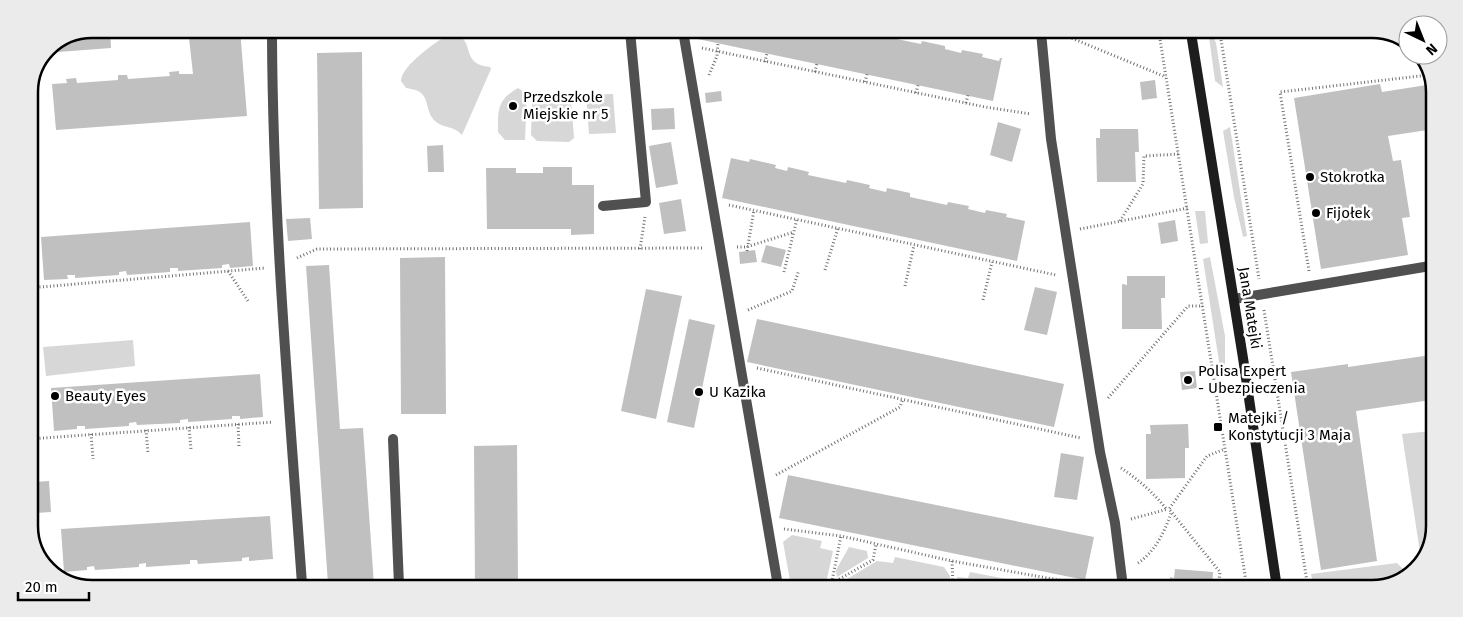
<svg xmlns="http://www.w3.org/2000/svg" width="1463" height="617" viewBox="0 0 1463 617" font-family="'Fira Sans',sans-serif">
<rect width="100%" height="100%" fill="#fff"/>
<g fill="#d7d7d7">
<path d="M 449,34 C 475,36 462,55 478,64 C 482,66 486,66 490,67 L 491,69 L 462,135 C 453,125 444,129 435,121 C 425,112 430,97 418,91 C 414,89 410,89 406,88 L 401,81 C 401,66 437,41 449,34 Z"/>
<polygon points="1213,36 1216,43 1223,87 1215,81 1209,37"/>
<path d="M 518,88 L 527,94 L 525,140 L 505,140 L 498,132 C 498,110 497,100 518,88 Z"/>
<polygon points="613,94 616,133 589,134 586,95"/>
<polygon points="537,96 567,96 571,99 574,138 569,142 537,141 531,135 532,101"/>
<polygon points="1230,127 1247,236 1243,237 1234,197 1223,131"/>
<polygon points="1195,211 1205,211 1208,243 1200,244"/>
<polygon points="1210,257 1225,336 1225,368 1220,368 1203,259"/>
<polygon points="133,340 135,366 46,376 43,347"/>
<polygon points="1431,431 1430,549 1421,559 1402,434"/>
<polygon points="792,535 822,541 820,548 833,551 826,583 822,586 791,586 783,542"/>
<polygon points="849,547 867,551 868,558 837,577 836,570"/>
<polygon points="895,557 944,567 950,576 951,587 837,586 837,585 877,561 893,563"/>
<polygon points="1397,563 1404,570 1405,578 1372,588 1314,588 1311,574"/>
<polygon points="970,572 1043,586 957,587 957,577 968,578"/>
</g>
<g fill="#c0c0c0">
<polygon points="92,29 110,29 111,48 45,53 47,47"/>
<polygon points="188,29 240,29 247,116 56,130 52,84 67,83 66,79 76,78 77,83 118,80 118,75 127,75 128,79 170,76 169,72 179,71 179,74 193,74"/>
<polygon points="695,31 876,32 882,33 881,36 890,38 892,32 892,38 921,44 922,41 945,46 945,49 961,53 962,50 983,54 982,57 999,61 1000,58 1002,58 993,101 693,38"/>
<polygon points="362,52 363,208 319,209 317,53"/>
<polygon points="1155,80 1157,98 1142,100 1140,82"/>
<polygon points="1380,84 1382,92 1433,84 1434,87 1434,129 1388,136 1393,161 1401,160 1410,217 1402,218 1408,255 1321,269 1294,98"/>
<polygon points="721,91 722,101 706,103 705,93"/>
<polygon points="674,108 675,129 652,130 651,109"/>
<polygon points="998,122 1021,129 1012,162 990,155"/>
<polygon points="1100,129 1138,129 1139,152 1135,152 1136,182 1097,182 1096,138 1100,138"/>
<polygon points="671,142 678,184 656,188 649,146"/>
<polygon points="443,145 444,172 428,172 427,146"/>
<polygon points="731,158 749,162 750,159 776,165 775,168 787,171 788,167 809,172 808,175 846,183 847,180 870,185 869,188 886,192 887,188 910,193 910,197 947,205 948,202 969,206 968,209 985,213 986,210 1007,214 1006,217 1025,221 1017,261 722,198"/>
<polygon points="543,167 572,167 572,185 594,185 594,234 571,235 571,229 487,229 486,168 516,168 516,173 543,173"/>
<polygon points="681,199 686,231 664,234 659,203"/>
<polygon points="310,218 312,239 288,241 286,219"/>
<polygon points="1175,220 1178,241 1161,244 1158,223"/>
<polygon points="250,222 253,266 230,268 229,264 222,265 222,268 178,271 178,268 170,268 170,272 127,275 126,271 119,272 119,275 75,278 75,275 67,275 68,279 44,280 41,237"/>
<polygon points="766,245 786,250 781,267 761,262"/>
<polygon points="755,250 757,262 740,264 739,252"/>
<polygon points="445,257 446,414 401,414 400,258"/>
<polygon points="329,265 340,429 363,428 374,585 328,584 306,266"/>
<polygon points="1127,276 1165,276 1165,298 1161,298 1162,329 1122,329 1122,284 1127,285"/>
<polygon points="1035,287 1057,292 1047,335 1024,330"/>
<polygon points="646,289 682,296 656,419 621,411"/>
<polygon points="689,319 715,325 694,428 667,422"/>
<polygon points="757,319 1064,384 1054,427 747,362"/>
<polygon points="29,337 35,337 37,361 29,362"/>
<polygon points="1431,355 1431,400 1356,411 1377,561 1321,570 1291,372 1348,364 1348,367"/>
<polygon points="1195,371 1197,388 1182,390 1180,372"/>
<polygon points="260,374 263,417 240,419 240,416 232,416 232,419 188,422 188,419 180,420 180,423 137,425 136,422 129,423 129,426 85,429 85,426 77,426 77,429 54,431 51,388"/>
<polygon points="1188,424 1189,448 1185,448 1185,478 1146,479 1146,434 1151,434 1150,425"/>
<polygon points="517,445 518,585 475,585 474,446"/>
<polygon points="1061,453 1084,457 1077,500 1054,497"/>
<polygon points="788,475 1094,537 1085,580 779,518"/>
<polygon points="49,481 51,512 36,513 33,482"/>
<polygon points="270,516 273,559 249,561 249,557 242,558 242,561 198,564 197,560 190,560 190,564 146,567 146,563 139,564 139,567 95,570 94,566 87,567 87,570 64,572 61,529"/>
<polygon points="1175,569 1213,572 1212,588 1169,588 1170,577 1174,578"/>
</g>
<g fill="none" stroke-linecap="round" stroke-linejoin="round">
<g stroke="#727272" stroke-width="3" stroke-dasharray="1 2.5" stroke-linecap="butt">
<polyline points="123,32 151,29"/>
<polyline points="1059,33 1166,77"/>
<polyline points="1159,33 1247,588"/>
<polyline points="1220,33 1259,279"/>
<polyline points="702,48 985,107 1031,114"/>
<polyline points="765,62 767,53"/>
<polyline points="815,72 817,63"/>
<polyline points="709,75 717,56 718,43"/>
<polyline points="865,82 867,74"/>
<polyline points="916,93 918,85"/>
<polyline points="966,103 968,95"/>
<polyline points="729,205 1056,275"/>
<polyline points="1120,221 1143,184 1144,156 1179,154"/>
<polyline points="1080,229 1188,208"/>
<polyline points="737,247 746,247 794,232"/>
<polyline points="640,249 645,217"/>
<polyline points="747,251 754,210"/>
<polyline points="297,258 317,249 704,248"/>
<polyline points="825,270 838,228"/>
<polyline points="228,271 248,301"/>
<polyline points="1309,271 1280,92 1429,75"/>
<polyline points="784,272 797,219"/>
<polyline points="905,286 914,245"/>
<polyline points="29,288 265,268"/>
<polyline points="983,300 992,262"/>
<polyline points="748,310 792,291 799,270"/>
<polyline points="1264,310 1308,588"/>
<polyline points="757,368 1081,438"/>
<polyline points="1108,398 1188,306 1203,306"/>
<polyline points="238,424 239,446"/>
<polyline points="189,427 191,449"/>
<polyline points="146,430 148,453"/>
<polyline points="91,434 93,459"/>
<polyline points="29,439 273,422"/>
<path d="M 1121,468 C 1139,480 1154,493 1167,510"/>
<polyline points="776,475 900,407 903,399"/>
<polyline points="1131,519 1168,509"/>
<polyline points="784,529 841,536 952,561 1098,587"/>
<polyline points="952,561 953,587"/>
<path d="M 1138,563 C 1155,552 1165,531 1171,513"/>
<polyline points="827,586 873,560 876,544"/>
<polyline points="831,586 841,536"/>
<polyline points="1060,587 1063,581"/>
<polyline points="1218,588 1220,572 1169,509 1207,456 1225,449"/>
</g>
<g stroke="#505050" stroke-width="10">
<polyline points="683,31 778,586"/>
<polyline points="1041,32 1051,139 1100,452 1115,523 1123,587"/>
<path d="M 272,37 C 273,220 289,402 302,584"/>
<polyline points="1234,299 1430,266"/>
<polyline points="393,439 399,585"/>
</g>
<g stroke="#505050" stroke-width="10">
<polyline points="272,29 272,37"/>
<polyline points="603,206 646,202 630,31"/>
</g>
<polyline stroke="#1d1d1d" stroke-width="10" points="1191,33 1243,358 1277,588"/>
</g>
<g fill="#000" stroke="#fff" stroke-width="2">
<circle cx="513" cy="106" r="5"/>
<circle cx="1310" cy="177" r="5"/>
<circle cx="1316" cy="213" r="5"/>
<circle cx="1188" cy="380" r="5"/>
<circle cx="699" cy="392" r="5"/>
<circle cx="55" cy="396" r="5"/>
<rect x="1213" y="422" width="10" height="10" rx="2.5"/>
</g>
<g text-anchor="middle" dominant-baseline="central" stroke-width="5" stroke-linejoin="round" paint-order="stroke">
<g font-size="15" fill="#000" stroke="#fff" text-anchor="start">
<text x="523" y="97">Przedszkole<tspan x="523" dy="17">Miejskie nr 5</tspan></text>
<text x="1320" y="177">Stokrotka</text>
<text x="1326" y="213">Fijołek</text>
<text x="1198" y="371">Polisa Expert<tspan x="1198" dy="17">- Ubezpieczenia</tspan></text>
<text x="709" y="392">U Kazika</text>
<text x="65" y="396">Beauty Eyes</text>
<text x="1228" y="418">Matejki /<tspan x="1228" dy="17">Konstytucji 3 Maja</tspan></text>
</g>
<g font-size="15" fill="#000" stroke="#fff">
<text transform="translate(1250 308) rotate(81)">Jana Matejki</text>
</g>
</g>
<path d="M0 0H1463V617H0ZM92 38H1372A54 54 0 0 1 1426 92V526A54 54 0 0 1 1372 580H92A54 54 0 0 1 38 526V92A54 54 0 0 1 92 38Z" fill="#ebebeb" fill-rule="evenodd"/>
<path fill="none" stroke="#000" stroke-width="2.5" d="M92 38H1372A54 54 0 0 1 1426 92V526A54 54 0 0 1 1372 580H92A54 54 0 0 1 38 526V92A54 54 0 0 1 92 38Z"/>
<g transform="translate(1423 40) rotate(137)"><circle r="24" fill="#ffffff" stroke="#999999"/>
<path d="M0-4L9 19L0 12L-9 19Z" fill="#000000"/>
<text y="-8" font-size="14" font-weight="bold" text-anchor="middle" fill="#000000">N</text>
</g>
<path d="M18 592v8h71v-8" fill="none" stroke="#000000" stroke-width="2.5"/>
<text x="25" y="592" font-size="15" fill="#000000" stroke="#ffffff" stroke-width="4" paint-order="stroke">20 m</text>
</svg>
